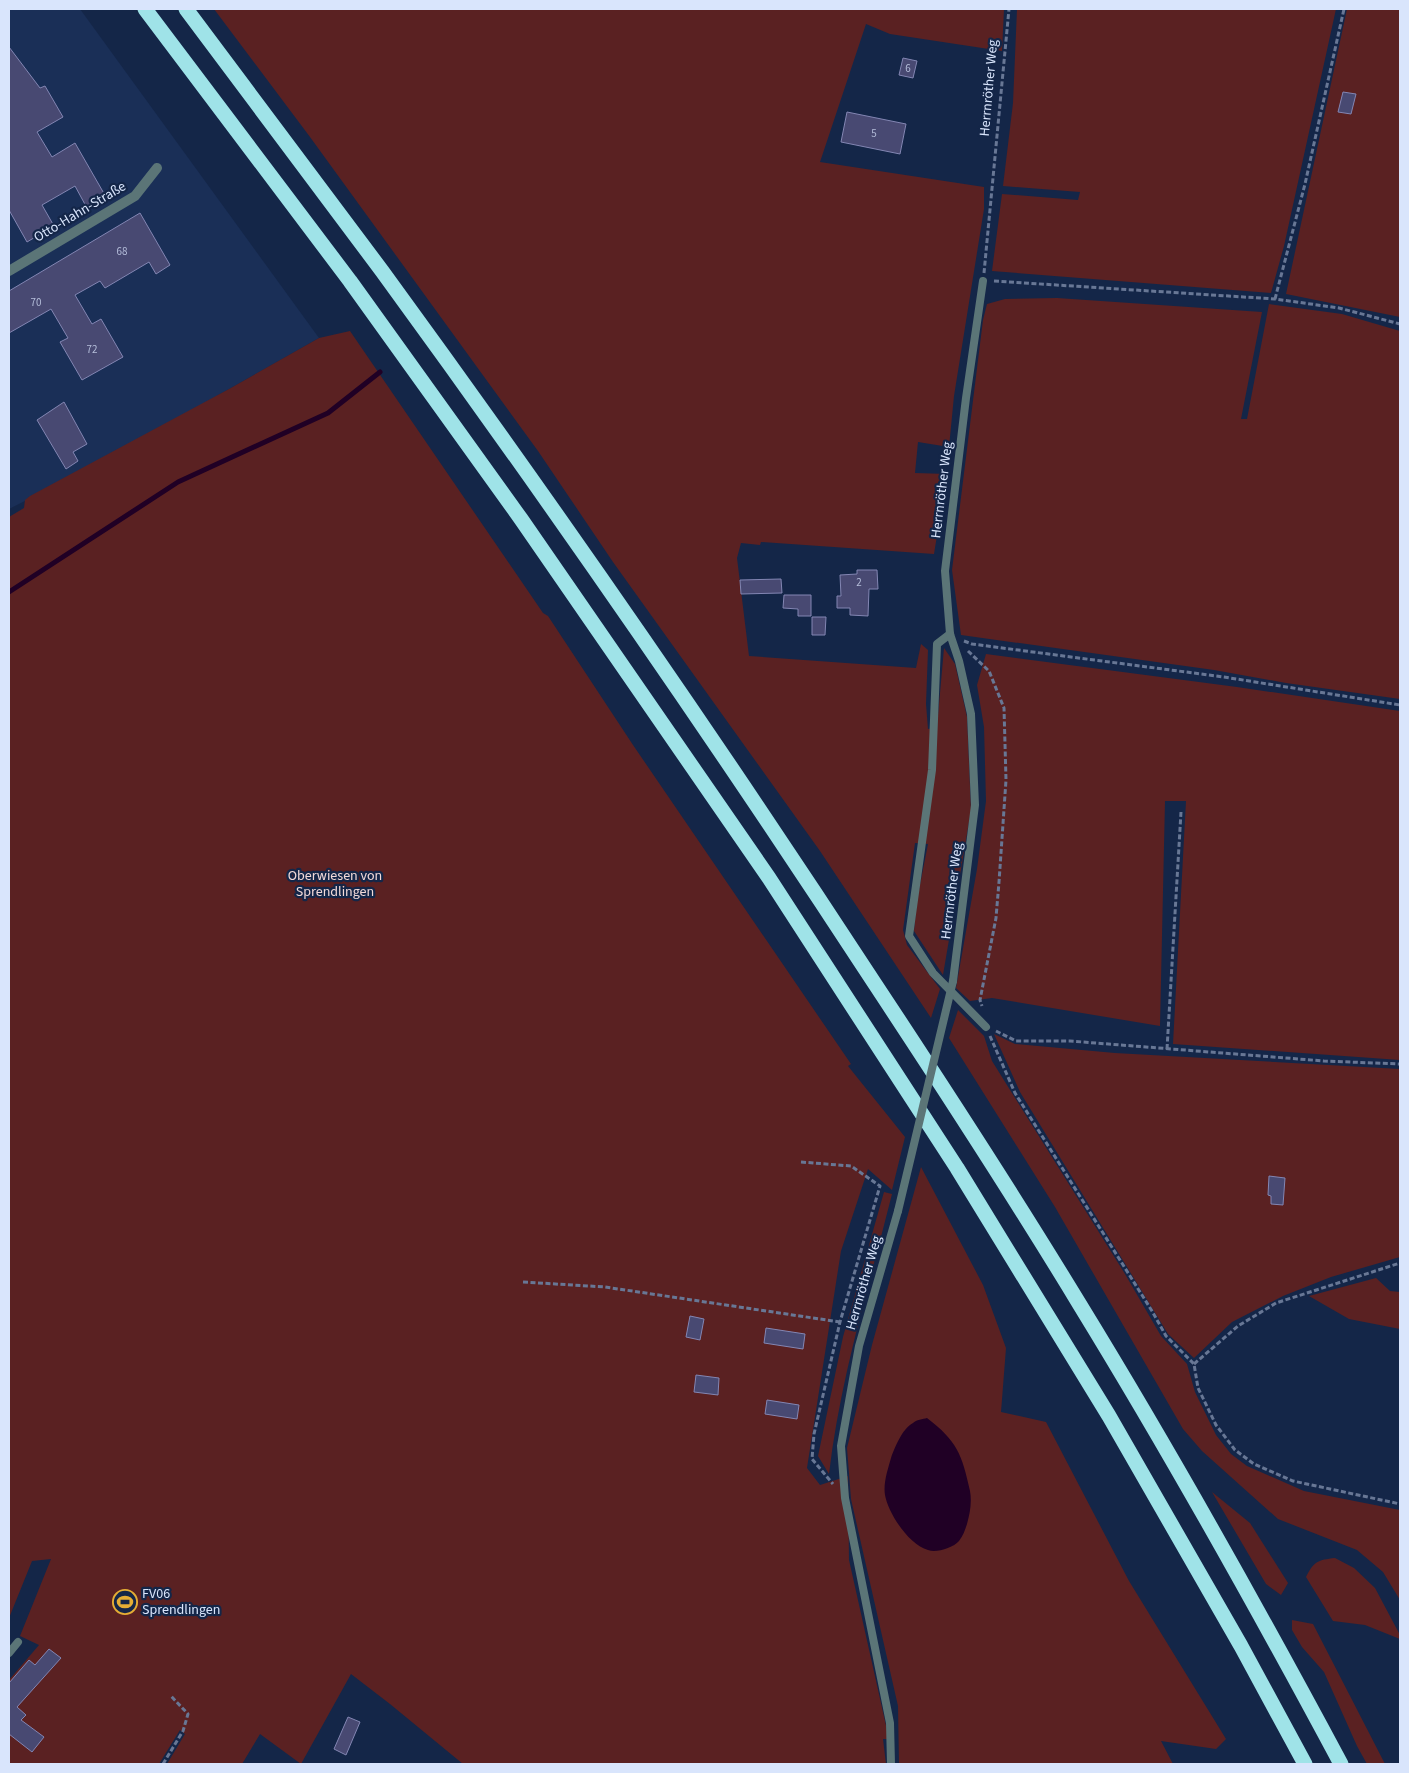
<svg xmlns="http://www.w3.org/2000/svg" width="1409" height="1773" viewBox="0 0 1409 1773" font-family="'Source Sans 3',sans-serif">
<rect width="100%" height="100%" fill="#142648"/>
<polygon fill="#1a2f57" points="9,9 80,9 319,338 94,466 9,509"/>
<g fill="#5a2122">
<polygon points="214,9 1004,9 1002,51 890,34 866,24 820,162 984,187 984,209 954,396 949,447 918,442 915,473 947,474 934,554 761,542 760,545 741,543 737,558 749,656 916,668 921,644 928,650 926,704 928,729 937,727 944,648 955,664 967,717 971,810 943,975 914,931 917,900 928,844 915,843 903,930 907,945 940,989 931,1018 820,851 613,562 538,451 310,137"/>
<polygon points="1017,9 1336,9 1284,246 1271,293 992,271 1002,194 1078,200 1080,192 1003,186 1013,103"/>
<polygon points="1347,9 1400,9 1400,317 1286,294"/>
<polygon points="1057,298 1262,312 1241,419 1247,419 1269,304 1342,314 1400,331 1400,699 1286,683 1214,670 961,635 952,570 983,320 987,304 1005,299"/>
<polygon points="350,331 543,613 548,616 633,745 851,1064 848,1066 905,1137 892,1190 868,1169 841,1251 807,1468 820,1485 848,1476 849,1560 889,1739 883,1739 886,1764 463,1764 390,1704 351,1674 301,1764 260,1734 242,1764 167,1764 185,1734 180,1730 159,1764 9,1764 9,1680 39,1645 20,1636 51,1559 32,1561 9,1618 9,517 24,508 25,500 30,496 229,389 319,338"/>
<polygon points="986,654 1237,687 1400,711 1400,1060 1173,1044 1186,801 1165,801 1160,1026 992,998 970,1001 956,988 977,869 986,801 984,727 977,685"/>
<polygon points="958,1010 984,1036 992,1061 1125,1274 1161,1336 1187,1364 1195,1392 1216,1435 1231,1454 1247,1466 1304,1491 1400,1510 1400,1600 1383,1572 1357,1550 1278,1519 1202,1451 1183,1429 1055,1207 949,1038"/>
<polygon points="994,1034 1015,1044 1115,1053 1400,1069 1400,1257 1331,1277 1283,1296 1232,1322 1194,1358 1168,1334 1020,1092"/>
<polygon points="921,1167 983,1285 1006,1348 1001,1412 1046,1422 1129,1581 1226,1739 1216,1749 1161,1741 1173,1764 899,1764 898,1706 851,1499 847,1448 872,1345"/>
<path d="M 884,1192 L 892,1194 C 869,1286 840,1379 829,1474 L 818,1456 L 843,1337 Z"/>
<polygon points="1376,1278 1390,1291 1400,1292 1400,1329 1349,1319 1309,1296"/>
<polygon points="1212,1492 1250,1523 1288,1583 1281,1595 1266,1584"/>
<path d="M 1335,1558 L 1354,1568 L 1375,1588 L 1400,1635 L 1400,1639 L 1365,1625 L 1333,1621 L 1306,1577 C 1314,1561 1318,1560 1335,1558 Z"/>
<polygon points="1292,1620 1313,1624 1385,1764 1367,1764 1357,1746 1324,1672 1302,1647 1292,1630"/>
</g>
<path fill="#200025" d="M 927,1418 C 957,1441 962,1454 970,1491 C 972,1502 970,1513 967,1524 C 965,1530 963,1536 959,1541 C 953,1548 936,1553 928,1550 C 909,1545 888,1513 885,1495 C 883,1483 888,1469 891,1458 C 895,1447 902,1429 913,1423 C 916,1420 923,1419 927,1418 Z"/>
<g fill="none" stroke-linecap="round" stroke-linejoin="round">
<polyline stroke="#200025" stroke-width="5" points="9,592 178,482 328,413 380,372"/>
</g>
<g fill="#484972" stroke="#8386b3">
<polygon points="9,47 40,88 45,86 63,117 37,132 52,157 75,143 106,197 87,208 75,186 42,205 54,226 27,242 9,210"/>
<polygon points="903,58 917,61 913,78 899,75"/>
<polygon points="1343,92 1356,94 1351,114 1338,112"/>
<polygon points="847,112 906,124 900,154 841,142"/>
<polygon points="140,213 170,265 156,274 149,262 105,288 100,281 75,295 92,324 101,319 123,357 82,380 60,342 68,338 51,309 9,333 9,291"/>
<polygon points="64,402 87,444 73,452 78,461 66,469 37,420"/>
<polygon points="857,570 877,570 878,589 869,589 868,616 850,615 850,608 837,608 837,596 841,596 840,575 857,574"/>
<polygon points="781,579 782,593 741,594 740,580"/>
<polygon points="784,595 811,595 811,616 798,616 798,609 783,608"/>
<polygon points="812,617 826,617 825,635 812,635"/>
<polygon points="1269,1176 1285,1178 1283,1205 1271,1204 1271,1196 1268,1195"/>
<polygon points="690,1316 704,1319 700,1340 686,1337"/>
<polygon points="766,1328 805,1334 803,1349 764,1343"/>
<polygon points="696,1375 719,1378 718,1395 694,1392"/>
<polygon points="767,1400 799,1405 797,1419 765,1414"/>
<polygon points="49,1649 61,1658 17,1707 26,1715 21,1720 44,1737 32,1752 9,1734 9,1683 29,1660 35,1665"/>
<polygon points="348,1717 360,1722 346,1755 334,1749"/>
</g>
<g fill="none" stroke-linecap="round" stroke-linejoin="round">
<g stroke="#687795" stroke-width="3" stroke-dasharray="5 2.5" stroke-linecap="butt">
<polyline points="984,273 1009,9"/>
<polyline points="994,281 1275,299 1339,308 1400,324"/>
<polyline points="1275,299 1305,184 1344,9"/>
<polyline points="964,641 972,644 1224,677 1400,705"/>
<polyline points="968,651 989,671 1004,708 1006,780 999,882 996,918 980,1000 982,1006"/>
<polyline points="996,1031 1016,1041 1070,1041 1324,1061 1400,1064"/>
<polyline points="990,1036 1015,1093 1152,1311 1166,1336 1194,1364 1198,1388 1216,1425 1235,1450 1254,1464 1293,1481 1400,1504"/>
<polyline points="1167,1049 1181,812"/>
<polyline points="801,1162 851,1166 880,1186 840,1322 814,1434 812,1459 833,1484"/>
<polyline points="523,1282 605,1287 840,1322"/>
<polyline points="1194,1364 1238,1326 1276,1303 1400,1263"/>
<polyline points="163,1764 183,1731 188,1714 170,1695"/>
</g>
<g stroke="#5b7577" stroke-width="8">
<polyline points="950,634 937,644 932,770 909,936 933,973 986,1027"/>
<polyline points="953,981 975,805 971,714 959,661 950,634 945,571 966,398 983,281"/>
<polyline points="9,1653 18,1642"/>
<polyline points="891,1764 890,1723 845,1498 841,1446 859,1346 898,1211"/>
</g>
<polyline stroke="#5b7577" stroke-width="10" points="9,271 135,196 157,168"/>
<g stroke="#9fe3e8" stroke-width="15">
<polyline points="145,9 350,281 521,519 769,878 957,1168 1109,1416 1241,1646 1305,1764"/>
<path d="M 186,9 C 251,96 317,183 382,271 C 552,504 717,742 875,984 C 945,1090 1014,1196 1080,1305 C 1172,1455 1258,1609 1341,1764"/>
</g>
<polyline stroke="#5b7577" stroke-width="8" points="898,1211 953,981"/>
</g>
<defs>
<symbol id="stadium-ring" viewBox="-11 -11 22 22"><circle r="9.5" fill="#142648" stroke="#e5ad35" stroke-width="1.5"/><path d="M0-5a6.5 5 0 1 0 0 10a6.5 5 0 1 0 0-10ZM-3.5-1.8h7v3.6h-7Z" fill="#e5ad35"/></symbol>
</defs>
<g fill-rule="evenodd">
<use href="#stadium-ring" x="111" y="1588" width="28" height="28"/>
</g>
<g text-anchor="middle" dominant-baseline="central" stroke-width="4.5" stroke-linejoin="round" paint-order="stroke">
<g font-size="11" fill="#b5beda">
<text x="908" y="68">6</text>
<text x="874" y="133">5</text>
<text x="122" y="251">68</text>
<text x="36" y="302">70</text>
<text x="92" y="349">72</text>
<text x="859" y="582">2</text>
</g>
<g font-size="14" fill="#d9e5fc" stroke="#142648">
<text transform="translate(989 88) rotate(-85)">Herrnröther Weg</text>
<text transform="translate(80 212) rotate(-31)">Otto-Hahn-Straße</text>
<text transform="translate(942 490) rotate(-83)">Herrnröther Weg</text>
<text transform="translate(952 891) rotate(-83)">Herrnröther Weg</text>
<text transform="translate(864 1283) rotate(-74)">Herrnröther Weg</text>
</g>
<g font-size="14" fill="#f2dad9" stroke="#142648">
<text x="335" y="876">Oberwiesen von<tspan x="335" dy="16">Sprendlingen</tspan></text>
</g>
<g font-size="14" fill="#d9e5fc" stroke="#142648" text-anchor="start">
<text x="142" y="1594">FV06<tspan x="142" dy="16">Sprendlingen</tspan></text>
</g>
</g>
<rect width="1409" height="1773" fill="none" stroke="#d9e5fc" stroke-width="20"/>
</svg>
